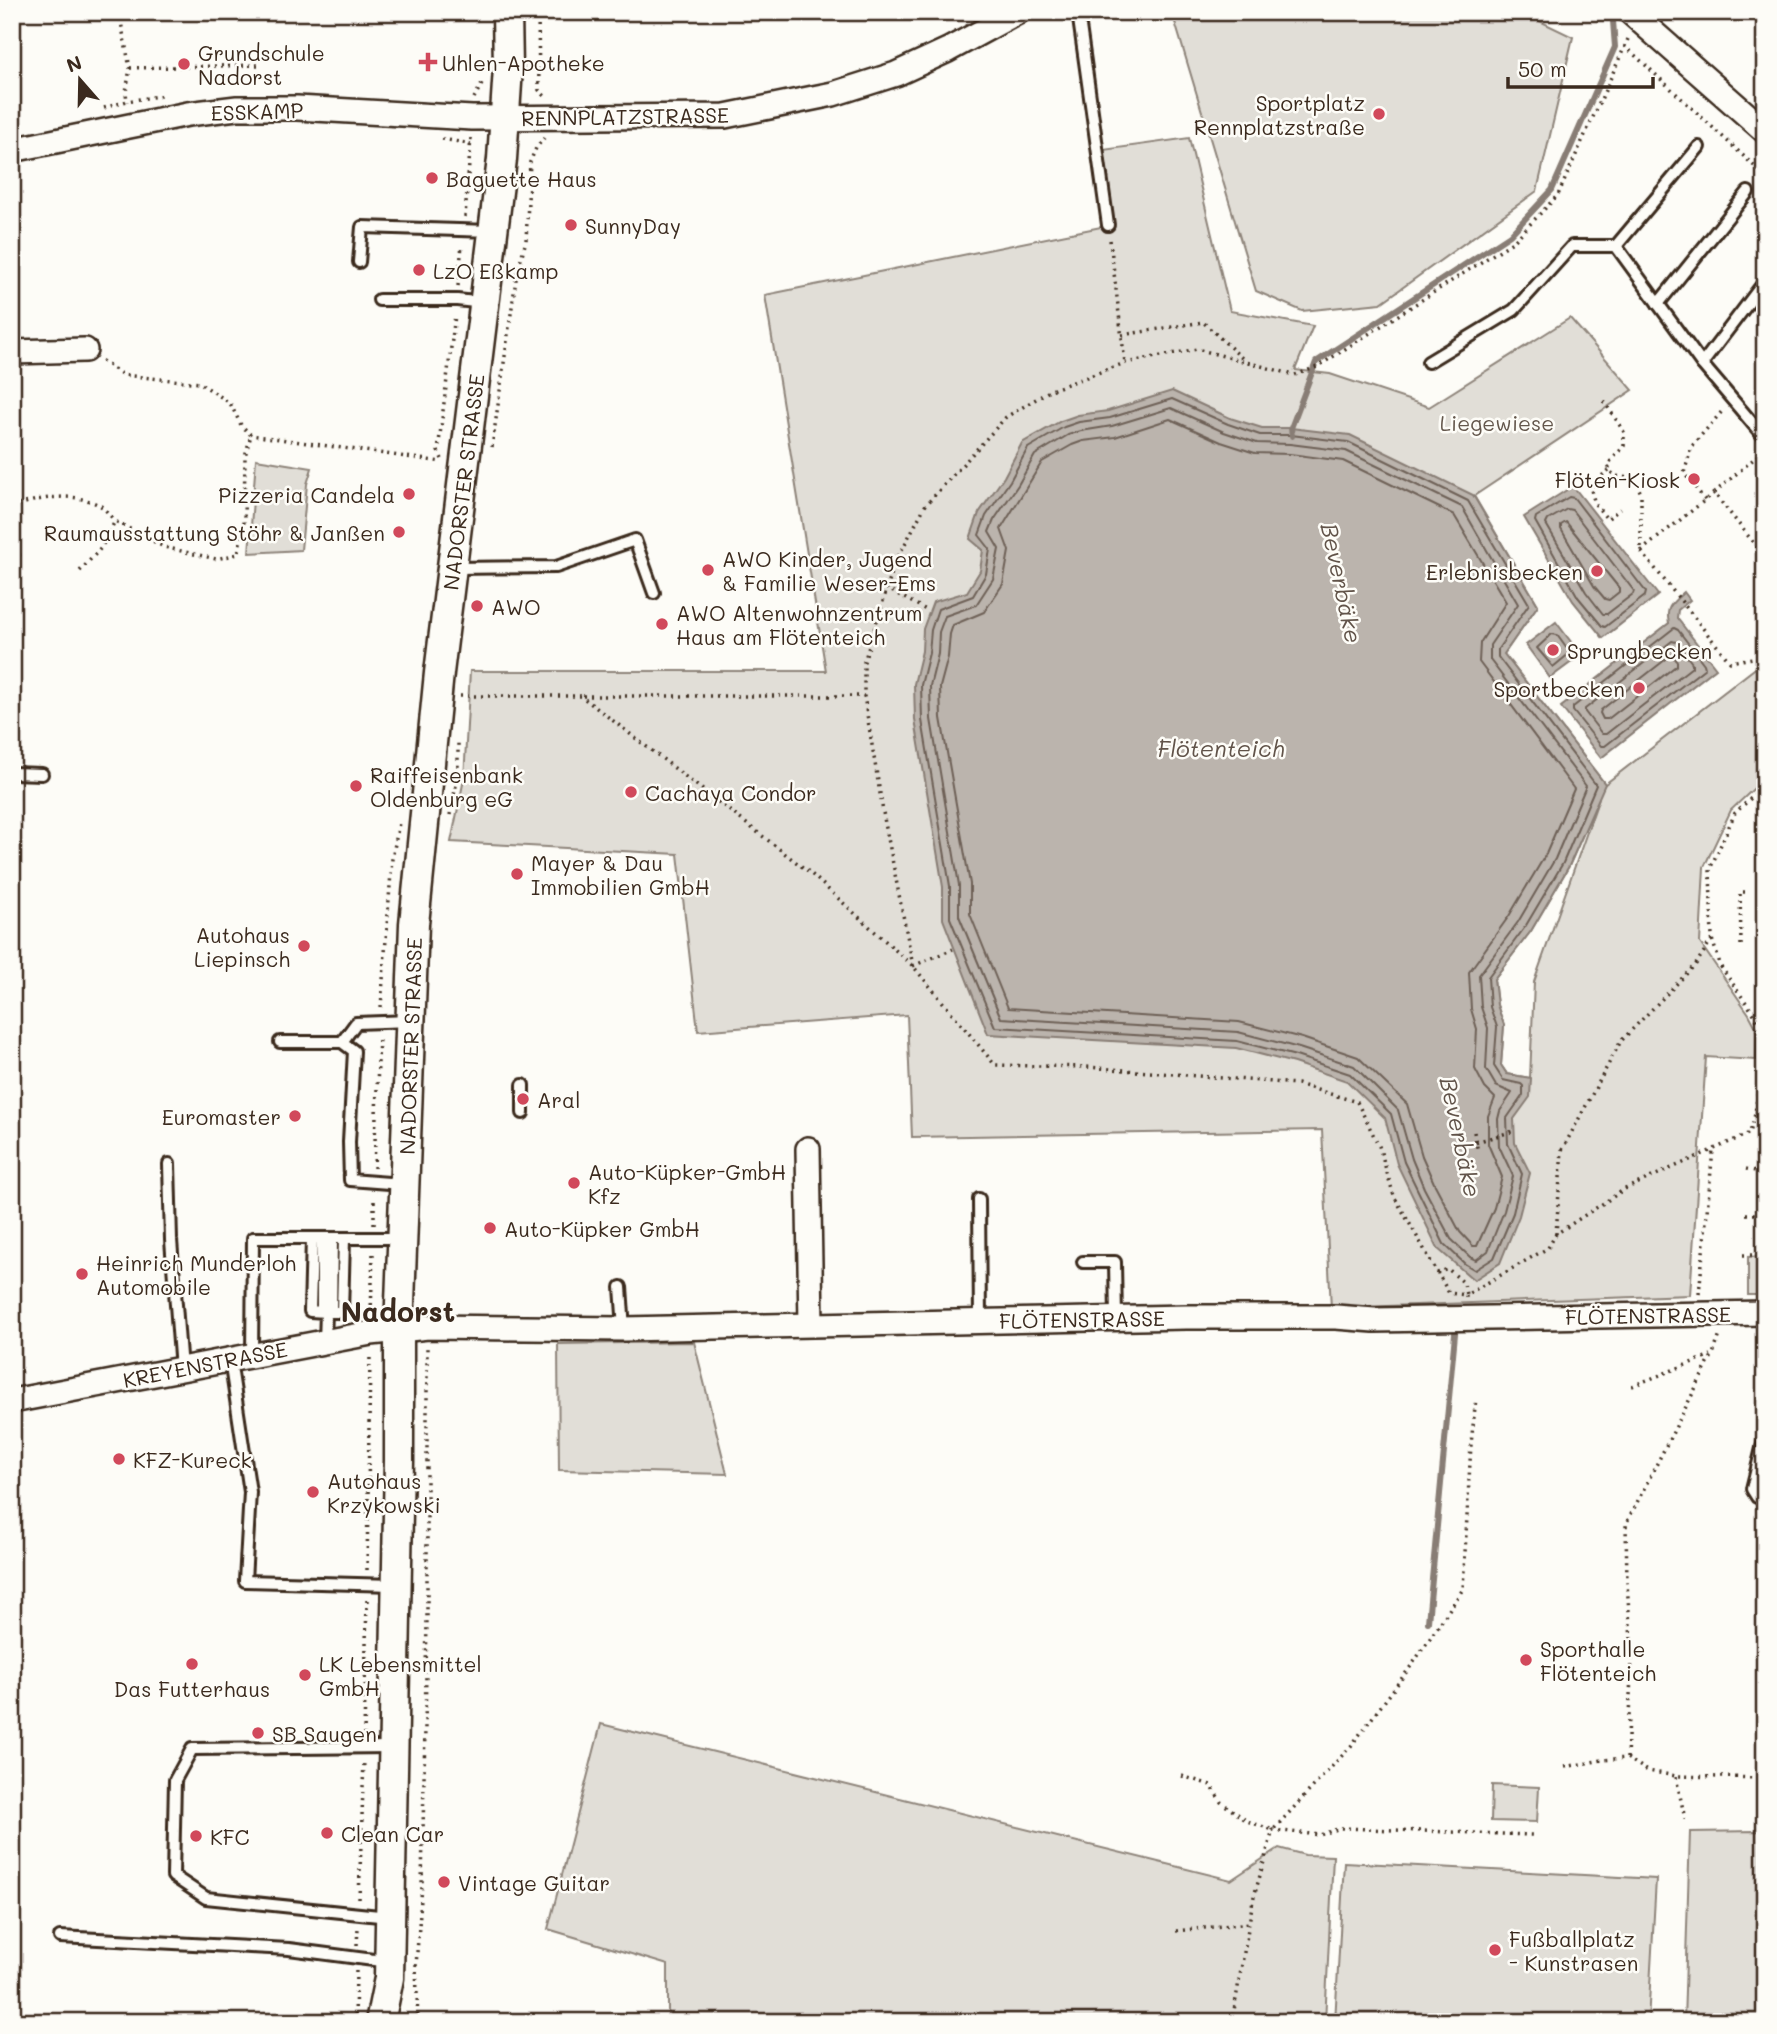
<svg xmlns="http://www.w3.org/2000/svg" width="1777" height="2034" viewBox="0 0 1777 2034" font-family="Mali,sans-serif">
<rect width="100%" height="100%" fill="#fdfcf7"/>
<filter id="ink" filterUnits="userSpaceOnUse"><feTurbulence type="fractalNoise" baseFrequency=".0143" numOctaves="2"/><feDisplacementMap in="SourceGraphic" scale="14" xChannelSelector="R" yChannelSelector="G"/><feConvolveMatrix kernelMatrix="1 2 1 2 8 2 1 2 1" color-interpolation-filters="sRGB"/></filter>
<g filter="url(#ink)">
<g fill="#e1ded7" stroke="#8e847a" stroke-width="2" fill-rule="evenodd">
<polygon points="1172,12 1521,12 1573,37 1537,191 1381,303 1302,311 1256,291"/>
<path d="M 1189,138 L 1230,311 L 1313,326 L 1295,370 L 1330,374 L 1429,407 L 1570,318 L 1633,390 L 1474,496 L 1538,605 L 1504,654 L 1605,784 L 1762,663 L 1765,673 L 1765,778 L 1731,810 L 1704,867 L 1700,943 L 1749,1014 L 1757,1029 L 1756,1060 L 1706,1057 L 1690,1295 L 1331,1308 L 1322,1130 L 912,1137 L 907,1015 L 698,1031 L 678,854 L 451,842 L 464,779 L 470,671 L 826,671 L 765,295 L 1111,225 L 1103,150 ZM 1599,798 L 1534,982 L 1530,1078 L 1507,1074 L 1501,1065 L 1504,1025 L 1497,1005 L 1494,979 L 1531,931 L 1569,866 Z"/>
<polygon points="256,459 312,468 307,484 301,550 249,553"/>
<polygon points="1765,1256 1765,1295 1748,1295 1748,1257"/>
<polygon points="694,1342 727,1474 559,1470 558,1344"/>
<polygon points="601,1724 1231,1880 1279,1848 1305,1855 1333,1856 1325,2022 668,2022 668,1965 548,1929"/>
<polygon points="1492,1785 1539,1787 1537,1822 1491,1821"/>
<polygon points="1758,1831 1765,1832 1765,2022 1684,2022 1690,1832"/>
<polygon points="1344,1862 1656,1879 1648,2022 1335,2022"/>
</g>
<g fill="#bbb4ad" stroke="#887d74" stroke-width="2">
<polygon points="1172,391 1230,418 1262,428 1291,428 1350,435 1473,495 1538,605 1504,654 1605,784 1569,866 1531,931 1494,979 1497,1005 1504,1025 1501,1065 1507,1074 1531,1078 1530,1097 1514,1119 1515,1143 1530,1173 1519,1216 1500,1263 1474,1280 1438,1249 1397,1164 1385,1118 1347,1081 1294,1063 1236,1048 988,1034 943,919 943,887 915,720 914,684 922,651 923,629 933,602 967,592 980,571 983,550 970,539 979,513 1004,477 1022,443 1061,421 1078,415 1108,411"/>
<polygon points="1573,486 1658,595 1603,638 1573,601 1524,517"/>
<path d="M 1684,592 L 1690,600 L 1678,610 L 1677,618 L 1716,668 L 1601,758 L 1561,707 L 1669,623 C 1665,607 1672,603 1684,592 Z"/>
<polygon points="1556,622 1581,655 1550,678 1526,645"/>
</g>
<g fill="none" stroke-linecap="round" stroke-linejoin="round">
<g stroke="#6e6157" stroke-width="2">
<polygon points="1172,399 1228,424 1260,435 1291,435 1348,442 1468,501 1529,604 1498,649 1498,657 1596,785 1563,863 1525,927 1488,977 1490,1007 1497,1027 1494,1066 1503,1080 1521,1084 1523,1086 1523,1095 1507,1118 1508,1144 1522,1174 1513,1213 1494,1258 1475,1270 1465,1264 1444,1244 1404,1162 1391,1114 1350,1074 1296,1056 1237,1041 995,1027 950,918 950,886 922,720 921,685 929,653 931,630 938,609 973,596 986,574 990,549 979,535 986,516 1010,481 1028,448 1064,427 1079,422 1110,418"/>
<polygon points="1171,408 1224,432 1257,443 1290,444 1346,451 1462,507 1518,604 1490,645 1490,660 1586,786 1555,859 1518,922 1479,975 1481,1007 1488,1028 1486,1069 1496,1086 1512,1093 1500,1111 1498,1119 1499,1146 1513,1176 1504,1211 1488,1251 1476,1260 1470,1257 1451,1239 1424,1188 1412,1159 1398,1110 1354,1066 1299,1048 1238,1032 1001,1018 959,916 959,885 931,719 930,686 938,654 939,632 945,616 976,605 993,579 999,549 989,532 994,520 1018,485 1035,455 1068,435 1081,431 1112,426"/>
<polygon points="1170,419 1221,442 1255,453 1290,454 1343,461 1454,515 1506,602 1480,643 1479,662 1574,789 1546,854 1509,916 1469,972 1471,1009 1477,1029 1475,1069 1485,1088 1495,1098 1488,1116 1488,1144 1502,1177 1494,1208 1477,1246 1473,1246 1460,1232 1434,1183 1422,1156 1407,1104 1358,1057 1302,1038 1239,1022 1008,1008 970,914 970,884 941,718 940,687 948,657 950,634 953,625 984,612 1003,584 1009,551 1001,529 1042,462 1072,445 1083,441 1115,437"/>
<polygon points="1569,497 1574,498 1646,592 1645,596 1605,627 1602,626 1578,597 1535,521 1536,517"/>
<polygon points="1567,509 1572,510 1634,591 1633,594 1607,614 1603,614 1586,592 1546,524 1548,520"/>
<polygon points="1566,522 1619,588 1619,592 1609,600 1605,599 1594,586 1561,529 1561,525"/>
<polygon points="1674,628 1678,630 1704,664 1705,668 1605,746 1601,746 1573,711 1573,707"/>
<polygon points="1552,634 1557,635 1570,653 1553,667 1537,648"/>
<polygon points="1672,641 1676,642 1692,663 1692,667 1606,734 1602,734 1585,712 1585,709"/>
<polygon points="1670,656 1673,656 1677,661 1677,665 1608,719 1603,719 1600,713 1601,710"/>
</g>
<g stroke="#887d74" stroke-width="6">
<polyline points="1292,436 1291,428 1316,362 1510,235 1552,190 1615,47 1613,21"/>
<polyline points="1428,1622 1456,1323"/>
</g>
<defs>
<g id="service">
<polyline points="1078,12 1108,225"/>
<polyline points="1616,246 1699,147"/>
<polyline points="359,262 362,227 491,231"/>
<polyline points="379,300 457,300 484,303"/>
<polyline points="1658,304 1748,192"/>
<polyline points="1428,362 1514,310 1572,246 1616,246 1702,364 1765,438"/>
<polyline points="1702,364 1765,281"/>
<polyline points="454,568 556,567 635,540 654,593"/>
<polyline points="12,773 42,774"/>
<polyline points="280,1042 342,1042 356,1023 410,1021"/>
<polyline points="342,1042 354,1051 349,1142 350,1180 402,1184"/>
<polyline points="523,1113 523,1085"/>
<polyline points="169,1164 171,1240 181,1369"/>
<polyline points="979,1199 980,1321"/>
<polyline points="312,1239 310,1311 326,1312 325,1342"/>
<polyline points="1083,1262 1115,1262 1116,1318"/>
<polyline points="621,1287 624,1329"/>
<polyline points="322,1311 322,1239"/>
<polyline points="326,1312 342,1312 344,1239"/>
<polyline points="331,1312 332,1239"/>
<polyline points="252,1355 253,1238 402,1238"/>
<polyline points="230,1360 250,1492 245,1581 394,1585"/>
<polyline points="1765,1436 1752,1489 1757,1497 1765,1497"/>
<polyline points="389,1917 206,1898 173,1876 175,1780 192,1749 392,1747"/>
<polyline points="60,1937 289,1949 389,1962"/>
</g>
<g id="minor">
<polyline points="1630,12 1765,131"/>
<polyline points="12,150 188,114 237,108 297,108 472,118 725,116 833,94 896,74 948,50 1018,12"/>
<polyline points="12,352 85,350"/>
<polyline points="808,1149 811,1324"/>
<polyline points="12,1401 371,1333 428,1327 624,1329 1186,1317 1336,1317 1374,1320 1765,1313"/>
</g>
<polyline id="tertiary" points="380,2022 389,1978 399,1460 399,1330 414,924 439,673 502,159 508,68 507,12"/>
</defs>
<use href="#service" stroke="#3b2a1e" stroke-width="16"/>
<use href="#minor" stroke="#3b2a1e" stroke-width="28"/>
<use href="#tertiary" stroke="#3b2a1e" stroke-width="33"/>
<g stroke="#3b2a1e" stroke-width="3.5" stroke-dasharray="2 5" stroke-linecap="butt">
<polyline points="119,12 130,68 126,92 127,102"/>
<polyline points="538,12 539,90 545,96"/>
<polyline points="44,15 60,12"/>
<polyline points="1628,39 1625,46 1765,176"/>
<polyline points="130,68 260,65"/>
<polyline points="474,98 482,84"/>
<polyline points="104,108 127,101 165,95"/>
<polyline points="442,139 471,144"/>
<polyline points="465,217 471,137"/>
<polyline points="1110,240 1125,363"/>
<polyline points="458,286 462,245"/>
<polyline points="1122,335 1203,322 1244,360"/>
<polyline points="102,361 123,375 200,383 230,403 241,425 251,435 442,462"/>
<polyline points="1604,401 1624,432 1624,446 1609,463 1609,470 1615,476 1629,478 1636,483 1641,493 1641,551 1730,662 1758,657 1765,652"/>
<polyline points="492,447 517,272 526,241 530,162 536,148 544,138"/>
<polyline points="442,459 438,451 455,315"/>
<polyline points="1609,470 1598,479 1591,490 1595,504 1607,519 1620,509"/>
<polyline points="1714,493 1763,451"/>
<polyline points="1705,500 1684,473 1692,446 1724,409"/>
<path d="M 12,507 C 39,498 72,491 99,505 C 105,508 110,516 115,521"/>
<polyline points="1641,551 1714,493 1765,557"/>
<polyline points="12,555 25,555"/>
<polyline points="80,571 101,548 115,521 164,547 216,559 238,554 244,522 245,456 251,435"/>
<polyline points="886,588 928,611"/>
<polyline points="460,696 581,696 809,872 913,966 995,1065 1087,1067 1297,1084 1357,1102 1379,1146 1394,1196 1449,1293 1466,1295 1466,1298"/>
<polyline points="583,696 864,696"/>
<polyline points="450,815 458,776 458,743"/>
<polyline points="1741,945 1740,892 1745,892"/>
<polyline points="913,966 884,818 864,696 864,662 895,563 925,506 1006,417 1051,390 1125,363 1197,349 1295,375 1317,367 1514,241 1558,195 1625,46"/>
<polyline points="913,966 953,949"/>
<polyline points="381,1007 392,859 399,823"/>
<polyline points="1756,1113 1765,1105"/>
<polyline points="1474,1132 1478,1152"/>
<polyline points="1476,1142 1514,1131"/>
<polyline points="374,1168 379,1036"/>
<polyline points="1746,1169 1765,1173"/>
<polyline points="1746,1214 1763,1214"/>
<polyline points="374,1224 374,1197"/>
<polyline points="1556,1234 1562,1150 1621,1041 1696,964 1712,939"/>
<polyline points="1743,1255 1765,1255"/>
<polyline points="1437,1273 1448,1269 1464,1283 1466,1295 1548,1248 1556,1234 1625,1189 1750,1133 1755,1114 1764,1044 1761,1028 1754,1014 1721,967 1712,939 1710,869 1735,813 1765,785"/>
<polyline points="1699,1294 1713,1150"/>
<polyline points="371,1312 373,1253"/>
<polyline points="1632,1386 1711,1355"/>
<polyline points="367,1570 370,1354"/>
<polyline points="364,1735 367,1599"/>
<polyline points="1627,1758 1632,1655 1627,1583 1626,1524 1713,1354 1720,1335"/>
<polyline points="1565,1767 1602,1760 1627,1758 1648,1771 1676,1776 1765,1778"/>
<polyline points="1182,1776 1211,1785 1221,1802 1247,1821 1273,1830 1351,1746 1414,1662 1463,1589 1471,1444 1476,1398"/>
<polyline points="1676,1777 1685,1819"/>
<polyline points="359,1899 364,1760"/>
<polyline points="1176,1931 1249,1923"/>
<polyline points="357,1945 358,1928"/>
<polyline points="355,2022 356,1970"/>
<polyline points="418,2022 416,1966 422,1886 427,1620 427,1346"/>
<polyline points="1232,2022 1253,1900 1273,1830 1320,1835 1340,1828 1532,1835"/>
</g>
<use href="#service" stroke="#fdfcf7" stroke-width="10"/>
<use href="#minor" stroke="#fdfcf7" stroke-width="23"/>
<use href="#tertiary" stroke="#fdfcf7" stroke-width="28"/>
</g>
</g>
<g fill="#d1495b" stroke="#fdfcf7" stroke-width="2.5">
<path d="M424.5 51.5h7v7h7v7h-7v7h-7v-7h-7v-7h7z"/>
<circle cx="184" cy="64" r="7"/>
<circle cx="1379" cy="114" r="7"/>
<circle cx="432" cy="178" r="7"/>
<circle cx="571" cy="225" r="7"/>
<circle cx="419" cy="270" r="7"/>
<circle cx="1694" cy="479" r="7"/>
<circle cx="409" cy="494" r="7"/>
<circle cx="399" cy="532" r="7"/>
<circle cx="708" cy="570" r="7"/>
<circle cx="1597" cy="571" r="7"/>
<circle cx="477" cy="606" r="7"/>
<circle cx="662" cy="624" r="7"/>
<circle cx="1553" cy="650" r="7"/>
<circle cx="1639" cy="688" r="7"/>
<circle cx="356" cy="786" r="7"/>
<circle cx="631" cy="792" r="7"/>
<circle cx="517" cy="874" r="7"/>
<circle cx="304" cy="946" r="7"/>
<circle cx="523" cy="1099" r="7"/>
<circle cx="295" cy="1116" r="7"/>
<circle cx="574" cy="1183" r="7"/>
<circle cx="490" cy="1228" r="7"/>
<circle cx="82" cy="1274" r="7"/>
<circle cx="119" cy="1459" r="7"/>
<circle cx="313" cy="1492" r="7"/>
<circle cx="1526" cy="1660" r="7"/>
<circle cx="192" cy="1664" r="7"/>
<circle cx="305" cy="1675" r="7"/>
<circle cx="258" cy="1733" r="7"/>
<circle cx="327" cy="1833" r="7"/>
<circle cx="196" cy="1836" r="7"/>
<circle cx="444" cy="1882" r="7"/>
<circle cx="1495" cy="1950" r="7"/>
</g>
<g text-anchor="middle" dominant-baseline="central" stroke-width="5" stroke-linejoin="round" paint-order="stroke">
<g font-size="21" fill="#3b2a1e" stroke="#fdfcf7" text-anchor="start">
<text x="198" y="52">Grundschule<tspan x="198" dy="24">Nadorst</tspan></text>
<text x="442" y="62">Uhlen-Apotheke</text>
<text x="1365" y="102" text-anchor="end">Sportplatz<tspan x="1365" dy="24">Rennplatzstraße</tspan></text>
<text x="446" y="178">Baguette Haus</text>
<text x="585" y="225">SunnyDay</text>
<text x="433" y="270">LzO Eßkamp</text>
<text x="1680" y="479" text-anchor="end">Flöten-Kiosk</text>
<text x="395" y="494" text-anchor="end">Pizzeria Candela</text>
<text x="385" y="532" text-anchor="end">Raumausstattung Stöhr &amp; Janßen</text>
<text x="722" y="558">AWO Kinder, Jugend<tspan x="722" dy="24">&amp; Familie Weser-Ems</tspan></text>
<text x="1583" y="571" text-anchor="end">Erlebnisbecken</text>
<text x="491" y="606">AWO</text>
<text x="676" y="612">AWO Altenwohnzentrum<tspan x="676" dy="24">Haus am Flötenteich</tspan></text>
<text x="1567" y="650">Sprungbecken</text>
<text x="1625" y="688" text-anchor="end">Sportbecken</text>
<text x="370" y="774">Raiffeisenbank<tspan x="370" dy="24">Oldenburg eG</tspan></text>
<text x="645" y="792">Cachaya Condor</text>
<text x="531" y="862">Mayer &amp; Dau<tspan x="531" dy="24">Immobilien GmbH</tspan></text>
<text x="290" y="934" text-anchor="end">Autohaus<tspan x="290" dy="24">Liepinsch</tspan></text>
<text x="537" y="1099">Aral</text>
<text x="281" y="1116" text-anchor="end">Euromaster</text>
<text x="588" y="1171">Auto-Küpker-GmbH<tspan x="588" dy="24">Kfz</tspan></text>
<text x="504" y="1228">Auto-Küpker GmbH</text>
<text x="96" y="1262">Heinrich Munderloh<tspan x="96" dy="24">Automobile</tspan></text>
<text x="133" y="1459">KFZ-Kureck</text>
<text x="327" y="1480">Autohaus<tspan x="327" dy="24">Krzykowski</tspan></text>
<text x="1540" y="1648">Sporthalle<tspan x="1540" dy="24">Flötenteich</tspan></text>
<text x="319" y="1663">LK Lebensmittel<tspan x="319" dy="24">GmbH</tspan></text>
<text x="192" y="1688" text-anchor="middle">Das Futterhaus</text>
<text x="272" y="1733">SB Saugen</text>
<text x="341" y="1833">Clean Car</text>
<text x="210" y="1836">KFC</text>
<text x="458" y="1882">Vintage Guitar</text>
<text x="1509" y="1938">Fußballplatz<tspan x="1509" dy="24">- Kunstrasen</tspan></text>
</g>
<g font-size="21" fill="#3b2a1e" stroke="#fdfcf7">
<text transform="translate(257 111) rotate(-2)">ESSKAMP</text>
<text transform="translate(625 116) rotate(-1)">RENNPLATZSTRASSE</text>
<text transform="translate(463 482) rotate(-83)">NADORSTER STRASSE</text>
<text transform="translate(410 1046) rotate(-88)">NADORSTER STRASSE</text>
<text transform="translate(1648 1315) rotate(-1)">FLÖTENSTRASSE</text>
<text transform="translate(1082 1319) rotate(-1)">FLÖTENSTRASSE</text>
<text transform="translate(205 1364) rotate(-11)">KREYENSTRASSE</text>
</g>
<g font-size="21" fill="#64574c" stroke="#fdfcf7">
<text x="1497" y="422">Liegewiese</text>
</g>
<g font-size="23" font-style="italic" fill="#615349" stroke="#fdfcf7">
<text transform="translate(1342 583) rotate(78)">Beverbäke</text>
<text x="1221" y="748">Flötenteich</text>
<text transform="translate(1461 1137) rotate(78)">Beverbäke</text>
</g>
<g font-size="28" font-weight="bold" fill="#3b2a1e" stroke="#fdfcf7">
<text x="398" y="1311">Nadorst</text>
</g>
</g>
<rect width="1777" height="2034" fill="none" stroke="#fdfcf7" stroke-width="42"/>
<rect x="21" y="21" width="1735" height="1992" fill="none" stroke="#3b2a1e" stroke-width="2.5" filter="url(#ink)"/>
<g transform="translate(80 80) rotate(340)" stroke="#fdfcf7" stroke-width="5" paint-order="stroke">
<path d="M0-5L12 26L0 18L-12 26Z" fill="#3b2a1e"/>
<text y="-10" font-size="19" font-weight="bold" text-anchor="middle" fill="#3b2a1e">N</text>
</g>
<path d="M1508 77v10h145v-10" fill="none" stroke="#3b2a1e" stroke-width="3.5"/>
<text x="1518" y="77" font-size="21" fill="#3b2a1e" stroke="#fdfcf7" stroke-width="5" paint-order="stroke">50 m</text>
</svg>
